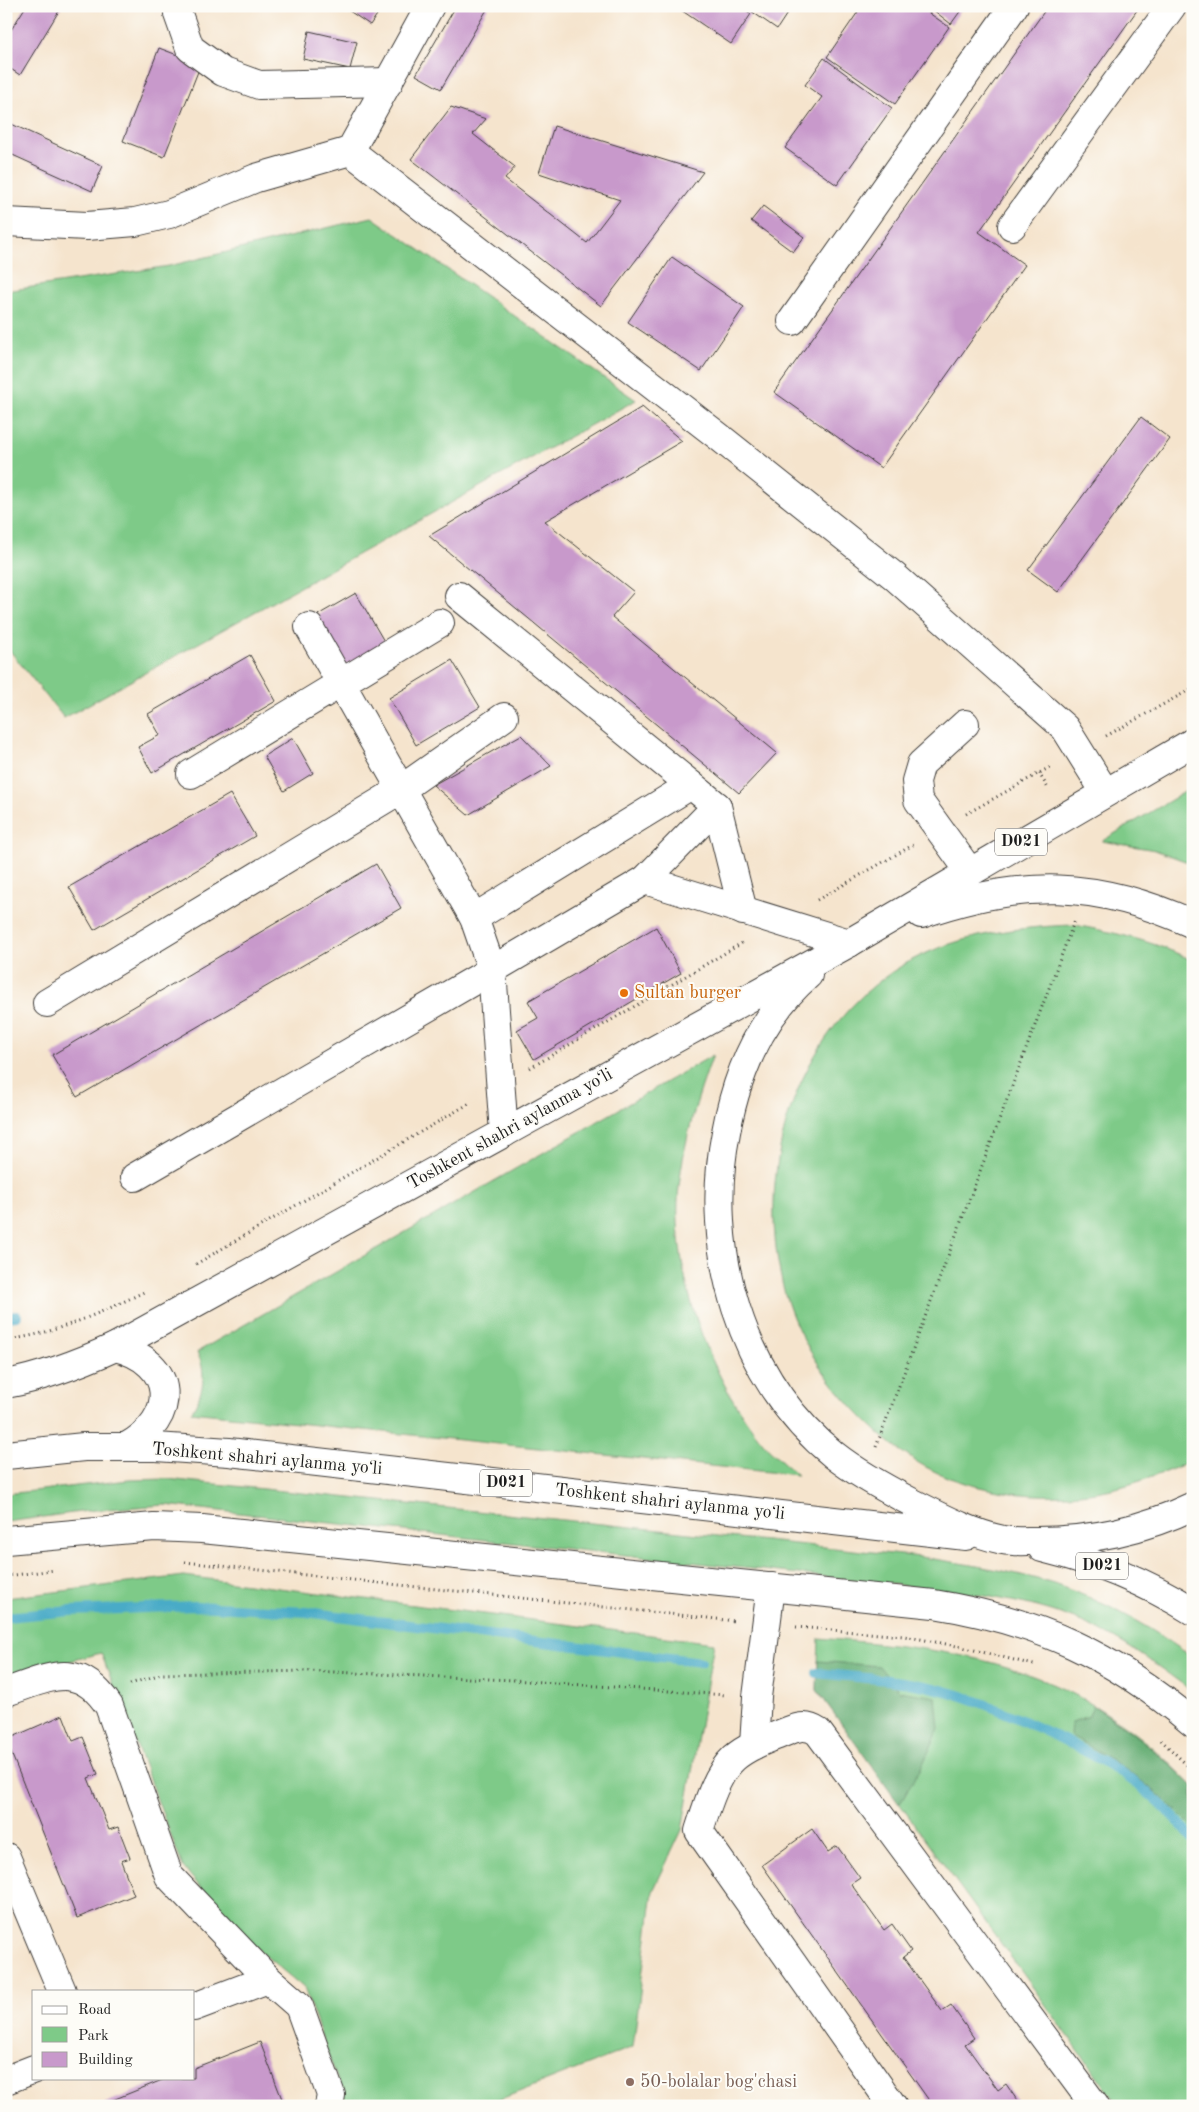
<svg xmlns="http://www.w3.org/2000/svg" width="1199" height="2112" viewBox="0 0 1199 2112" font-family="'Old Standard TT',serif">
<rect width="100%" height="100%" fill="#fdfcf7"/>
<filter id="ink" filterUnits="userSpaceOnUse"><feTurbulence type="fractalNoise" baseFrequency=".02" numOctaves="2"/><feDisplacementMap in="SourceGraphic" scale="10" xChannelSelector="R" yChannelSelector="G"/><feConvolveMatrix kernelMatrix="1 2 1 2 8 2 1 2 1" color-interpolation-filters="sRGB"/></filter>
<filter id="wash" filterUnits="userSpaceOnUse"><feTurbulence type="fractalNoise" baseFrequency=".0096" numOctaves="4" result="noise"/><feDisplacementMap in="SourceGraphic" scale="20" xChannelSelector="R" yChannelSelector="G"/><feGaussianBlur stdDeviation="1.12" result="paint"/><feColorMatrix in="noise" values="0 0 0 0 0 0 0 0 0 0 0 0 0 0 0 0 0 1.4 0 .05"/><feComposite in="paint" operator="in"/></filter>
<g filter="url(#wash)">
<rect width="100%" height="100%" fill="#f5e4cd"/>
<g fill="#7eca88" stroke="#4d7352">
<polygon points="372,217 636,400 64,718 6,646 6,291 169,266"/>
<polygon points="1193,787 1193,864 1155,850 1102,841"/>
<path d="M 1075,925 C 1116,933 1155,941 1193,961 L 1193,1461 C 1165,1472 1137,1484 1107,1490 C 1057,1500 998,1496 950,1478 C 915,1465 885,1441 860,1415 C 827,1381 798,1340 785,1294 C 753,1178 790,1042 892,972 C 945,936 1013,927 1075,925 Z"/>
<path d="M 713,1055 C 697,1098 684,1141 679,1186 C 670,1273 711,1385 769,1449 C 778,1458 788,1466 797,1475 L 191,1412 C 204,1393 207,1373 197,1352 Z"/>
<path d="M 167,1479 L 921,1557 C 971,1565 1026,1572 1073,1591 C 1115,1607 1157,1631 1193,1658 L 1193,1692 C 1153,1662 1112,1632 1064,1615 C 1030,1603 992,1597 955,1591 L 165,1505 L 95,1510 L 6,1522 L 6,1494 L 129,1480 Z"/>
<polygon points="184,1576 714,1643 682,1830 653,1891 633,2047 483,2106 347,2106 304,1988 243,1937 183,1867 101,1653 6,1678 6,1598"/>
<path d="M 819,1638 C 897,1645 980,1651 1052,1684 C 1106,1707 1153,1745 1193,1786 L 1193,2106 L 1119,2106 L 817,1690 Z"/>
</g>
<g fill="#66ae74" stroke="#416548">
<polygon points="818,1661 879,1666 899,1691 936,1697 939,1729 921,1768 899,1804 817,1690"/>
<path d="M 1093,1705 C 1129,1730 1162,1755 1193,1786 L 1193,1827 C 1156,1789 1118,1761 1071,1736 L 1072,1722 L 1089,1716 Z"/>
</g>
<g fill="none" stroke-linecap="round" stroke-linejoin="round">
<g stroke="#48abc7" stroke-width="10">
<polyline points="6,1317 17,1316"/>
<polyline points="6,1617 71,1611 195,1606 306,1612 701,1662"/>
<path d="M 817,1673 C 859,1678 904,1679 945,1691 C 976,1699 1005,1712 1034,1726 C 1098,1755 1148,1783 1193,1839"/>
</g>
</g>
<g id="blocks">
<g fill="#c899cb">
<polygon points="26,6 62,6 20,75 6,66 6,38"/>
<polygon points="342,6 383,6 370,25"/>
<polygon points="456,6 489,6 441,89 416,75"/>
<polygon points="675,6 740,6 751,14 731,44"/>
<polygon points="750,6 792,6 777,29 748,9"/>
<polygon points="862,6 919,6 949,27 895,104 827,57"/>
<polygon points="928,6 964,6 951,24"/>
<polygon points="1048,6 1140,6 979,232 1025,265 881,468 774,392"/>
<polygon points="309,31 357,42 350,69 303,59"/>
<polygon points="159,48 201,64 164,157 123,141"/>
<polygon points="824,58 892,108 837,185 785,148 822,97 805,85"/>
<polygon points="451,107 486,119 473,134 515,167 505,179 587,243 620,200 539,173 554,126 703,172 601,306 411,159"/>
<polygon points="7,122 103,166 92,191 6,152"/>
<polygon points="763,206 804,237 793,252 751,221"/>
<polygon points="672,257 744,307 701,371 628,322"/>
<polygon points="642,407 682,441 545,521 634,592 612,617 777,753 739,793 429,536"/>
<polygon points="1141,417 1170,439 1058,592 1028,570"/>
<polygon points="356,593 385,643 345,666 316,616"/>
<polygon points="250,655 276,701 152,773 138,747 160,735 148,714"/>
<polygon points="452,660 480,707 416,745 389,698"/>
<polygon points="521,735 551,766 468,815 433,785"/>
<polygon points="293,738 313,773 284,791 264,756"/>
<polygon points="230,794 255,836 94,930 69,887"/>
<polygon points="376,864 401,908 77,1097 52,1055"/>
<polygon points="656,927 681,973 534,1059 517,1030 538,1018 528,1001"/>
<polygon points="63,1715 73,1741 83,1737 98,1774 88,1778 109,1830 118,1827 130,1858 121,1861 134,1895 77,1918 6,1740"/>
<polygon points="812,1829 828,1852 837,1846 860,1878 851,1884 884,1930 892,1924 911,1951 903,1957 942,2011 951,2005 974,2038 965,2044 998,2090 1006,2084 1021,2106 933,2106 762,1865"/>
<polygon points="260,2042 282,2099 265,2106 98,2106 167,2078 194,2078 194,2068"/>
</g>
</g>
</g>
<g filter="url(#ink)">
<use href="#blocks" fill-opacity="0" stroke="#3d3a37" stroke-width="1"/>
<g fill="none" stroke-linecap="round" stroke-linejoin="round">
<defs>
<g id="minor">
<polyline points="178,6 178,14 190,48 223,72 259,85 389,82"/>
<polyline points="350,151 430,6"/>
<polyline points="6,222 87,226 135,222 169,214 256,178 350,151 718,436 894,576 1065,728 1105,792"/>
<polyline points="1012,226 1172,6"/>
<polyline points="792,321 1014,6"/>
<polyline points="459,596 717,806 645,880"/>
<polyline points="965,724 921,764 916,781 918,800 970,872"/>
<polyline points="191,774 440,623"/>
<polyline points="717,806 743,911"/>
<polyline points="474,918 691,785"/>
<polyline points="47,1003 400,790 504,717"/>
<polyline points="504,1133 492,970 645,880 849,943"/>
<polyline points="135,1177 492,970 474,918 309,627"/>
<path d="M 6,1692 C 49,1678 78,1659 109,1706 L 169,1876 L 268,1979 L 299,2006 L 331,2095 L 329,2106"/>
<polyline points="754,1745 757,1697 771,1587"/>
<polyline points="6,1857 62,1991"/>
<polyline points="194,2007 268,1979"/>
<polyline points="6,2080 34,2069"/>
<path d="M 893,2106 L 699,1831 C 706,1809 716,1774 734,1758 C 747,1747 763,1741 778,1735 C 793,1729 804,1722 818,1732 L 1095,2106"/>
</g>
<g id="highway">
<path d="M 921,914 C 1021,879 1096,880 1193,924"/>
<path d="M 808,975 C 761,1016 737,1072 726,1132 C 703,1248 740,1379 834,1455 C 858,1474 886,1489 913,1503 C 941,1517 973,1534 1003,1540 C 1014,1542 1026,1541 1036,1541 C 1091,1541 1143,1530 1193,1506"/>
<path d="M 115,1347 C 177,1362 179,1418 126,1447"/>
<path d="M 6,1384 C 45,1377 80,1363 115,1347 L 849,943 L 1193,742"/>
<polyline points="6,1455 84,1447 156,1447 229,1452 966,1536"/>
<path d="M 6,1540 L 154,1527 L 202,1529 L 934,1604 C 1039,1621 1112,1655 1193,1723"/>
<path d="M 1042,1548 C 1095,1561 1146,1582 1193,1611"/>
</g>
</defs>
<use href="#minor" stroke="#3d3a37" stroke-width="30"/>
<use href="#highway" stroke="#3d3a37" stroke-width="30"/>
<g stroke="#3d3a37" stroke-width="3" stroke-dasharray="1 4" stroke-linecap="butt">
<polyline points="1106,736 1193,688"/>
<polyline points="1039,773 1049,790"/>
<polyline points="966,814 1052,766"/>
<polyline points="817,900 913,845"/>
<polyline points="530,1068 742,943"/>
<polyline points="196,1264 470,1103"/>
<path d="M 6,1340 C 55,1334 100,1313 144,1292"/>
<polyline points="876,1447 1074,922"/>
<polyline points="185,1562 735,1621"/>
<polyline points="6,1576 55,1570"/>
<polyline points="796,1627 904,1636 962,1647 1034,1665"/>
<polyline points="130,1684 161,1674 309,1671 513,1680 726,1695"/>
<polyline points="1161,1740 1193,1771"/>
</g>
<use href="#minor" stroke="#fff" stroke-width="28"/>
<use href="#highway" stroke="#fff" stroke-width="28"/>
</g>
</g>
<circle fill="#e8710a" stroke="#fdfcf7" stroke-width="2" cx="624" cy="993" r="5"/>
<circle fill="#8d6e63" stroke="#fdfcf7" stroke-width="2" cx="630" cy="2082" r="5"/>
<g text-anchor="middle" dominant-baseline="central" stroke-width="4" stroke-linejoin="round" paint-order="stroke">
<g fill="#fdfcf7" stroke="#605f5e" stroke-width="1">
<rect x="995" y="828.5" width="52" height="27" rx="4"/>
<rect x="480" y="1469.5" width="52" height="27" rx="4"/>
<rect x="1076" y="1552.5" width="52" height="27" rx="4"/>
</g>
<g font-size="16" font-weight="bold" fill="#1c1c1c">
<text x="1021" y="842">D021</text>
<text x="506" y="1483">D021</text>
<text x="1102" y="1566">D021</text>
</g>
<g font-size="18" fill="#c56008" stroke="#fdfcf7" text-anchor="start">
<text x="634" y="993">Sultan burger</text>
</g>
<g font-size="18" fill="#1c1c1c" stroke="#fdfcf7">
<text transform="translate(510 1129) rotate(-29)">Toshkent shahri aylanma yoʻli</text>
<text transform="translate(267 1459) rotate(5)">Toshkent shahri aylanma yoʻli</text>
<text transform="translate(670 1502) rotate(6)">Toshkent shahri aylanma yoʻli</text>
</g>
<g font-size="18" fill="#785e54" stroke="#fdfcf7" text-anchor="start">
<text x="640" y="2082">50-bolalar bog'chasi</text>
</g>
</g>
<rect width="1199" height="2112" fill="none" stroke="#fdfcf7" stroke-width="25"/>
<rect x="32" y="1990" width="162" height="90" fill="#fdfcf7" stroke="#a3a29f"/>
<rect x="42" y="2006" width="25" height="8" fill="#ffffff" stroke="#a3a29f"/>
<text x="78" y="2014" font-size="15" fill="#1c1c1c">Road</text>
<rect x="42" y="2027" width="25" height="15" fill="#7eca88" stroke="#a3a29f"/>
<text x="78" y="2040" font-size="15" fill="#1c1c1c">Park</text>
<rect x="42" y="2052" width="25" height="15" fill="#c899cb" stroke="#a3a29f"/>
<text x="78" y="2064" font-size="15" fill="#1c1c1c">Building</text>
</svg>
